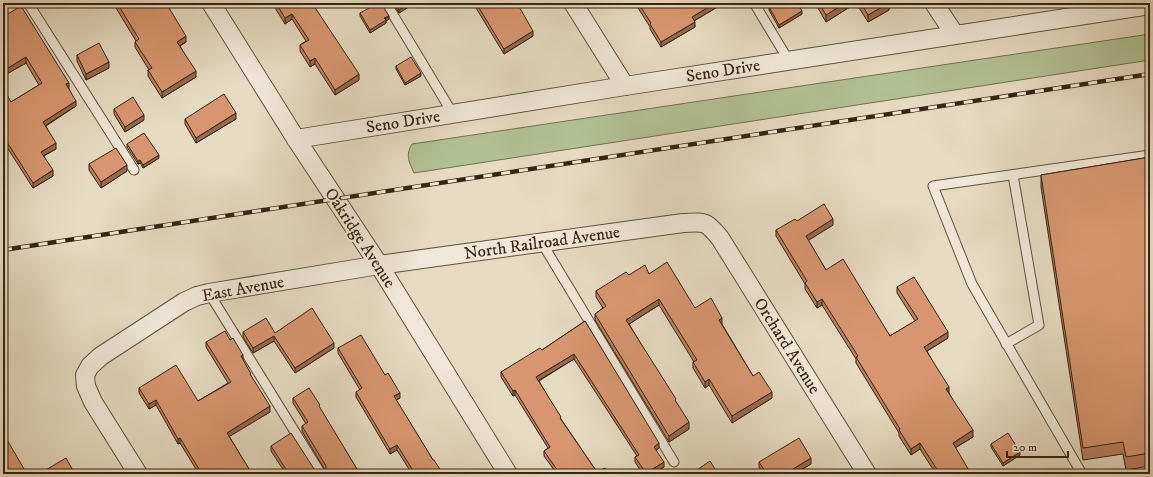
<svg xmlns="http://www.w3.org/2000/svg" width="1153" height="477" viewBox="0 0 1153 477" font-family="'IM FELL DW Pica',serif">
<rect width="100%" height="100%" fill="#e6dac1"/>
<filter id="stains"><feTurbulence type="fractalNoise" baseFrequency=".005" numOctaves="4"/><feColorMatrix values="0 0 0 0 .2 0 0 0 0 .09 0 0 0 0 .02 0 0 0 .5 -.17"/></filter>
<radialGradient id="worn" r=".72"><stop offset=".6" stop-color="#630" stop-opacity="0"/><stop offset="1" stop-color="#630" stop-opacity=".3"/></radialGradient>
<path fill="#b2c095" stroke="#747252" d="M 1150,34 L 1150,60 L 414,173 C 409,162 405,155 412,144 Z"/>
<g fill="none" stroke-linecap="round" stroke-linejoin="round">
<defs>
<g id="lane">
<polyline points="28,3 134,170"/>
<polyline points="386,3 453,114"/>
<polyline points="754,3 789,61"/>
<polyline points="542,243 674,462"/>
<polyline points="209,293 321,474"/>
<polyline points="1006,344 1039,325 1013,175"/>
<polyline points="1082,474 972,284 933,186 1150,155"/>
</g>
<g id="street">
<polyline points="211,3 296,139 379,265 508,474"/>
<polyline points="573,3 625,86"/>
<polyline points="934,3 955,35"/>
<polyline points="296,139 625,86 1150,5"/>
<path d="M 138,474 L 93,402 L 86,386 L 85,375 L 90,366 L 101,356 L 184,302 L 197,296 L 209,293 L 379,265 L 683,223 C 705,222 705,220 720,238 L 867,474"/>
</g>
</defs>
<use href="#lane" stroke="#61523c" stroke-width="11"/>
<use href="#street" stroke="#61523c" stroke-width="20"/>
<use href="#lane" stroke="#efe7d7" stroke-width="9"/>
<use href="#street" stroke="#efe7d7" stroke-width="18"/>
<defs>
<polyline id="rail" points="3,250 1150,74"/>
</defs>
<use href="#rail" stroke="#352410" stroke-width="4.5"/>
<use href="#rail" stroke="#efe7d7" stroke-width="3" stroke-dasharray="9" stroke-linecap="butt"/>
</g>
<g fill="#b9815f" stroke="#352410">
<polygon points="113,3 166,3 186,42 180,46 196,77 162,98 148,76 148,70 149,70 135,47 135,42 136,41"/>
<polygon points="272,3 312,3 359,80 335,95 315,64 310,67 300,51 300,45 306,41 292,19 285,24"/>
<polygon points="393,3 415,3 399,13"/>
<polygon points="473,3 511,3 533,36 504,54"/>
<polygon points="635,3 724,3 694,21 695,27 661,47 650,29 650,27"/>
<polygon points="771,3 797,3 802,14 779,28 769,10 769,7 772,5"/>
<polygon points="815,3 889,3 889,10 868,22 856,3 826,22"/>
<polygon points="360,13 389,19 386,21 386,23 370,33 360,16"/>
<polygon points="3,17 69,89 76,106 46,126 56,149 44,156 53,176 33,188 5,144 3,146 11,102 39,85 26,63 3,76"/>
<polygon points="77,55 109,68 86,80 77,61"/>
<polygon points="396,66 421,76 405,85 396,69"/>
<polygon points="114,109 144,120 125,132 114,114"/>
<polygon points="185,119 236,119 196,143 185,124"/>
<polygon points="127,144 159,158 143,168 140,163 138,164 127,147"/>
<polygon points="1150,157 1150,466 1126,470 1123,454 1083,460 1041,187 1041,175"/>
<polygon points="89,164 127,171 101,188 89,170"/>
<polygon points="797,221 833,225 808,240 826,270 890,336 915,321 897,293 897,287 948,338 927,351 949,393 973,437 955,448 971,474 936,474 920,449 911,455 899,436 899,433 856,363 856,359 822,305 817,308 805,289 805,284 776,236 776,230"/>
<polygon points="649,274 695,308 722,324 753,376 772,398 732,423 709,385 705,388 693,368 693,362 694,362 659,305 629,324 676,402 689,429 669,442 595,320 595,314 603,308 596,297 596,291 629,275"/>
<polygon points="585,321 659,448 656,450 664,467 652,474 643,474 635,462 635,457 637,456 574,359 539,381 561,419 597,472 609,474 557,474 544,456 544,451 548,448 515,395 513,396 501,377 501,372 542,350"/>
<polygon points="243,332 275,333 334,348 295,373 274,341 253,353 243,337"/>
<polygon points="206,342 243,360 251,376 270,412 229,436 252,474 199,474 180,443 178,444 156,405 149,409 139,393 139,388 198,401 228,383 206,347"/>
<polygon points="338,348 385,375 400,398 396,400 433,460 412,474 397,450 390,454 356,397 356,392 360,390 338,353"/>
<polygon points="293,398 320,409 360,474 326,472 302,431 302,426 306,424 293,403"/>
<polygon points="991,444 1020,455 1003,466 991,447"/>
<polygon points="271,446 316,472 320,474 286,474 271,451"/>
<polygon points="759,462 811,464 794,474 763,474 759,467"/>
</g>
<g fill="#96694e" stroke="#352410">
<polygon points="410,3 415,3 399,13 399,10"/>
<polygon points="715,3 724,3 692,22 692,17"/>
<polygon points="845,3 856,3 826,22 826,15"/>
<polygon points="889,3 889,10 868,22 868,15"/>
<polygon points="802,11 802,14 779,28 779,25"/>
<polygon points="292,14 292,19 285,24 285,18"/>
<polygon points="389,16 389,19 386,21 386,23 370,33 370,30"/>
<polygon points="695,22 695,27 661,47 661,42"/>
<polygon points="533,31 533,36 504,54 504,49"/>
<polygon points="186,36 186,42 177,47 177,42"/>
<polygon points="26,57 26,63 3,76 3,71"/>
<polygon points="315,58 315,64 310,67 310,61"/>
<polygon points="109,62 109,68 86,80 86,74"/>
<polygon points="196,71 196,77 162,98 162,92"/>
<polygon points="421,73 421,76 405,85 405,83"/>
<polygon points="359,74 359,80 335,95 335,90"/>
<polygon points="69,83 69,89 66,84"/>
<polygon points="76,101 76,106 43,127 43,122"/>
<polygon points="236,113 236,119 196,143 196,138"/>
<polygon points="144,115 144,120 125,132 125,127"/>
<polygon points="5,139 5,144 3,146 3,140"/>
<polygon points="56,143 56,149 41,157 41,152"/>
<polygon points="159,155 159,158 143,168 143,165"/>
<polygon points="140,160 140,163 138,164 138,161"/>
<polygon points="127,165 127,171 101,188 101,182"/>
<polygon points="53,170 53,176 33,188 33,183"/>
<polygon points="833,219 833,225 806,242 806,236"/>
<polygon points="659,299 659,305 626,326 626,320"/>
<polygon points="822,299 822,305 817,308 817,302"/>
<polygon points="722,318 722,324 719,326 719,320"/>
<polygon points="948,332 948,338 924,353 924,347"/>
<polygon points="274,336 274,341 253,353 253,348"/>
<polygon points="334,343 334,348 295,373 295,368"/>
<polygon points="574,354 574,359 536,382 536,377"/>
<polygon points="243,355 243,360 241,361 241,356"/>
<polygon points="709,379 709,385 705,388 705,382"/>
<polygon points="949,387 949,393 946,389"/>
<polygon points="515,390 515,395 513,396 513,391"/>
<polygon points="772,392 772,398 732,423 732,416"/>
<polygon points="400,393 400,398 394,401 394,396"/>
<polygon points="156,400 156,405 149,409 149,404"/>
<polygon points="270,406 270,412 227,438 227,433"/>
<polygon points="689,422 689,429 669,442 669,436"/>
<polygon points="973,430 973,437 953,449 953,443"/>
<polygon points="180,438 180,443 178,444 178,439"/>
<polygon points="659,443 659,448 654,452 654,447"/>
<polygon points="920,443 920,449 911,455 911,449"/>
<polygon points="397,445 397,450 390,454 390,449"/>
<polygon points="1020,452 1020,455 1003,466 1003,463"/>
<polygon points="811,458 811,464 794,474 785,474"/>
<polygon points="664,462 664,467 652,474 646,474 646,473"/>
</g>
<g fill="#d7966f" stroke="#352410">
<polygon points="117,3 166,3 186,36 177,42 196,71 162,92 148,70 152,68 135,42 139,39"/>
<polygon points="276,3 312,3 359,74 335,90 315,58 310,61 300,45 309,40 292,14 285,18"/>
<polygon points="378,3 381,3 389,16 384,18 386,20 370,30 360,13"/>
<polygon points="395,3 410,3 399,10"/>
<polygon points="476,3 511,3 513,6 517,3 533,31 504,49"/>
<polygon points="638,3 715,3 692,17 695,22 661,42 650,24 651,23"/>
<polygon points="772,3 797,3 802,11 779,25 769,7 773,5"/>
<polygon points="819,3 845,3 826,15"/>
<polygon points="861,3 889,3 868,15"/>
<polygon points="21,6 69,83 66,84 76,101 43,122 56,143 41,152 53,170 33,183 5,139 3,140 3,88 11,102 42,83 26,57 3,71 3,17"/>
<polygon points="99,43 109,62 86,74 77,55"/>
<polygon points="411,57 421,73 405,83 396,66"/>
<polygon points="224,94 236,113 196,138 185,119"/>
<polygon points="133,97 144,115 125,127 114,109"/>
<polygon points="144,133 159,155 143,165 140,160 138,161 127,144"/>
<polygon points="116,148 127,165 101,182 89,164"/>
<polygon points="1150,157 1150,453 1126,457 1123,442 1083,448 1041,175"/>
<polygon points="824,204 833,219 806,236 826,270 843,259 890,336 918,319 897,287 914,277 948,332 924,347 949,387 946,389 973,430 953,443 971,474 939,474 940,474 920,443 911,449 899,430 900,429 856,357 858,356 822,299 817,302 805,283 807,281 776,230 795,219 797,221"/>
<polygon points="667,262 695,308 711,298 722,318 719,320 753,376 759,372 772,392 732,416 709,379 705,382 693,362 697,360 659,299 626,320 676,399 675,400 689,422 669,436 595,314 606,306 596,291 626,272 629,275 645,265 649,274"/>
<polygon points="312,308 334,343 295,368 274,336 253,348 243,332 266,318 275,333"/>
<polygon points="585,321 659,443 654,447 664,462 646,473 635,457 639,455 574,354 536,377 561,417 560,418 597,472 605,468 609,474 560,474 544,451 550,447 515,390 513,391 501,372 540,348 542,350"/>
<polygon points="225,331 230,340 233,338 243,355 241,356 251,374 250,374 270,406 227,433 252,474 202,474 180,438 178,439 156,400 149,404 139,388 176,365 198,401 231,382 206,342"/>
<polygon points="361,335 385,375 388,373 400,393 394,396 433,460 434,460 443,474 411,474 414,472 397,445 390,449 356,392 362,388 338,348"/>
<polygon points="309,388 320,405 319,406 360,474 323,474 326,471 326,466 302,426 308,422 293,398"/>
<polygon points="3,433 27,474 3,474"/>
<polygon points="291,433 316,472 320,474 289,474 271,446"/>
<polygon points="1008,433 1020,452 1003,463 991,444"/>
<polygon points="799,438 811,458 785,474 767,474 759,462"/>
<polygon points="66,458 75,474 39,474"/>
<polygon points="710,461 718,474 695,474 694,472"/>
</g>
<g text-anchor="middle" dominant-baseline="central" stroke-width="4" stroke-linejoin="round" paint-order="stroke">
<g font-size="17" fill="#352410" stroke="#efe7d7">
<text transform="translate(723 71) rotate(-9)">Seno Drive</text>
<text transform="translate(403 122) rotate(-9)">Seno Drive</text>
<text transform="translate(360 238) rotate(57)">Oakridge Avenue</text>
<text transform="translate(542 243) rotate(-8)">North Railroad Avenue</text>
<text transform="translate(243 289) rotate(-10)">East Avenue</text>
<text transform="translate(787 346) rotate(58)">Orchard Avenue</text>
</g>
</g>
<rect width="1153" height="477" fill="none" stroke="#e6dac1" stroke-width="16"/>
<rect x="4" y="4" width="1145" height="469" fill="none" stroke="#352410" stroke-width="2"/>
<rect x="8" y="8" width="1137" height="461" fill="none" stroke="#352410"/>
<path d="M1007 451v6h61v-6" fill="none" stroke="#352410" stroke-width="2"/>
<text x="1013" y="451" font-size="12" fill="#352410" stroke="#efe7d7" stroke-width="3" paint-order="stroke">20 m</text>
<rect width="100%" height="100%" filter="url(#stains)"/>
<rect width="100%" height="100%" fill="url(#worn)"/>
</svg>
